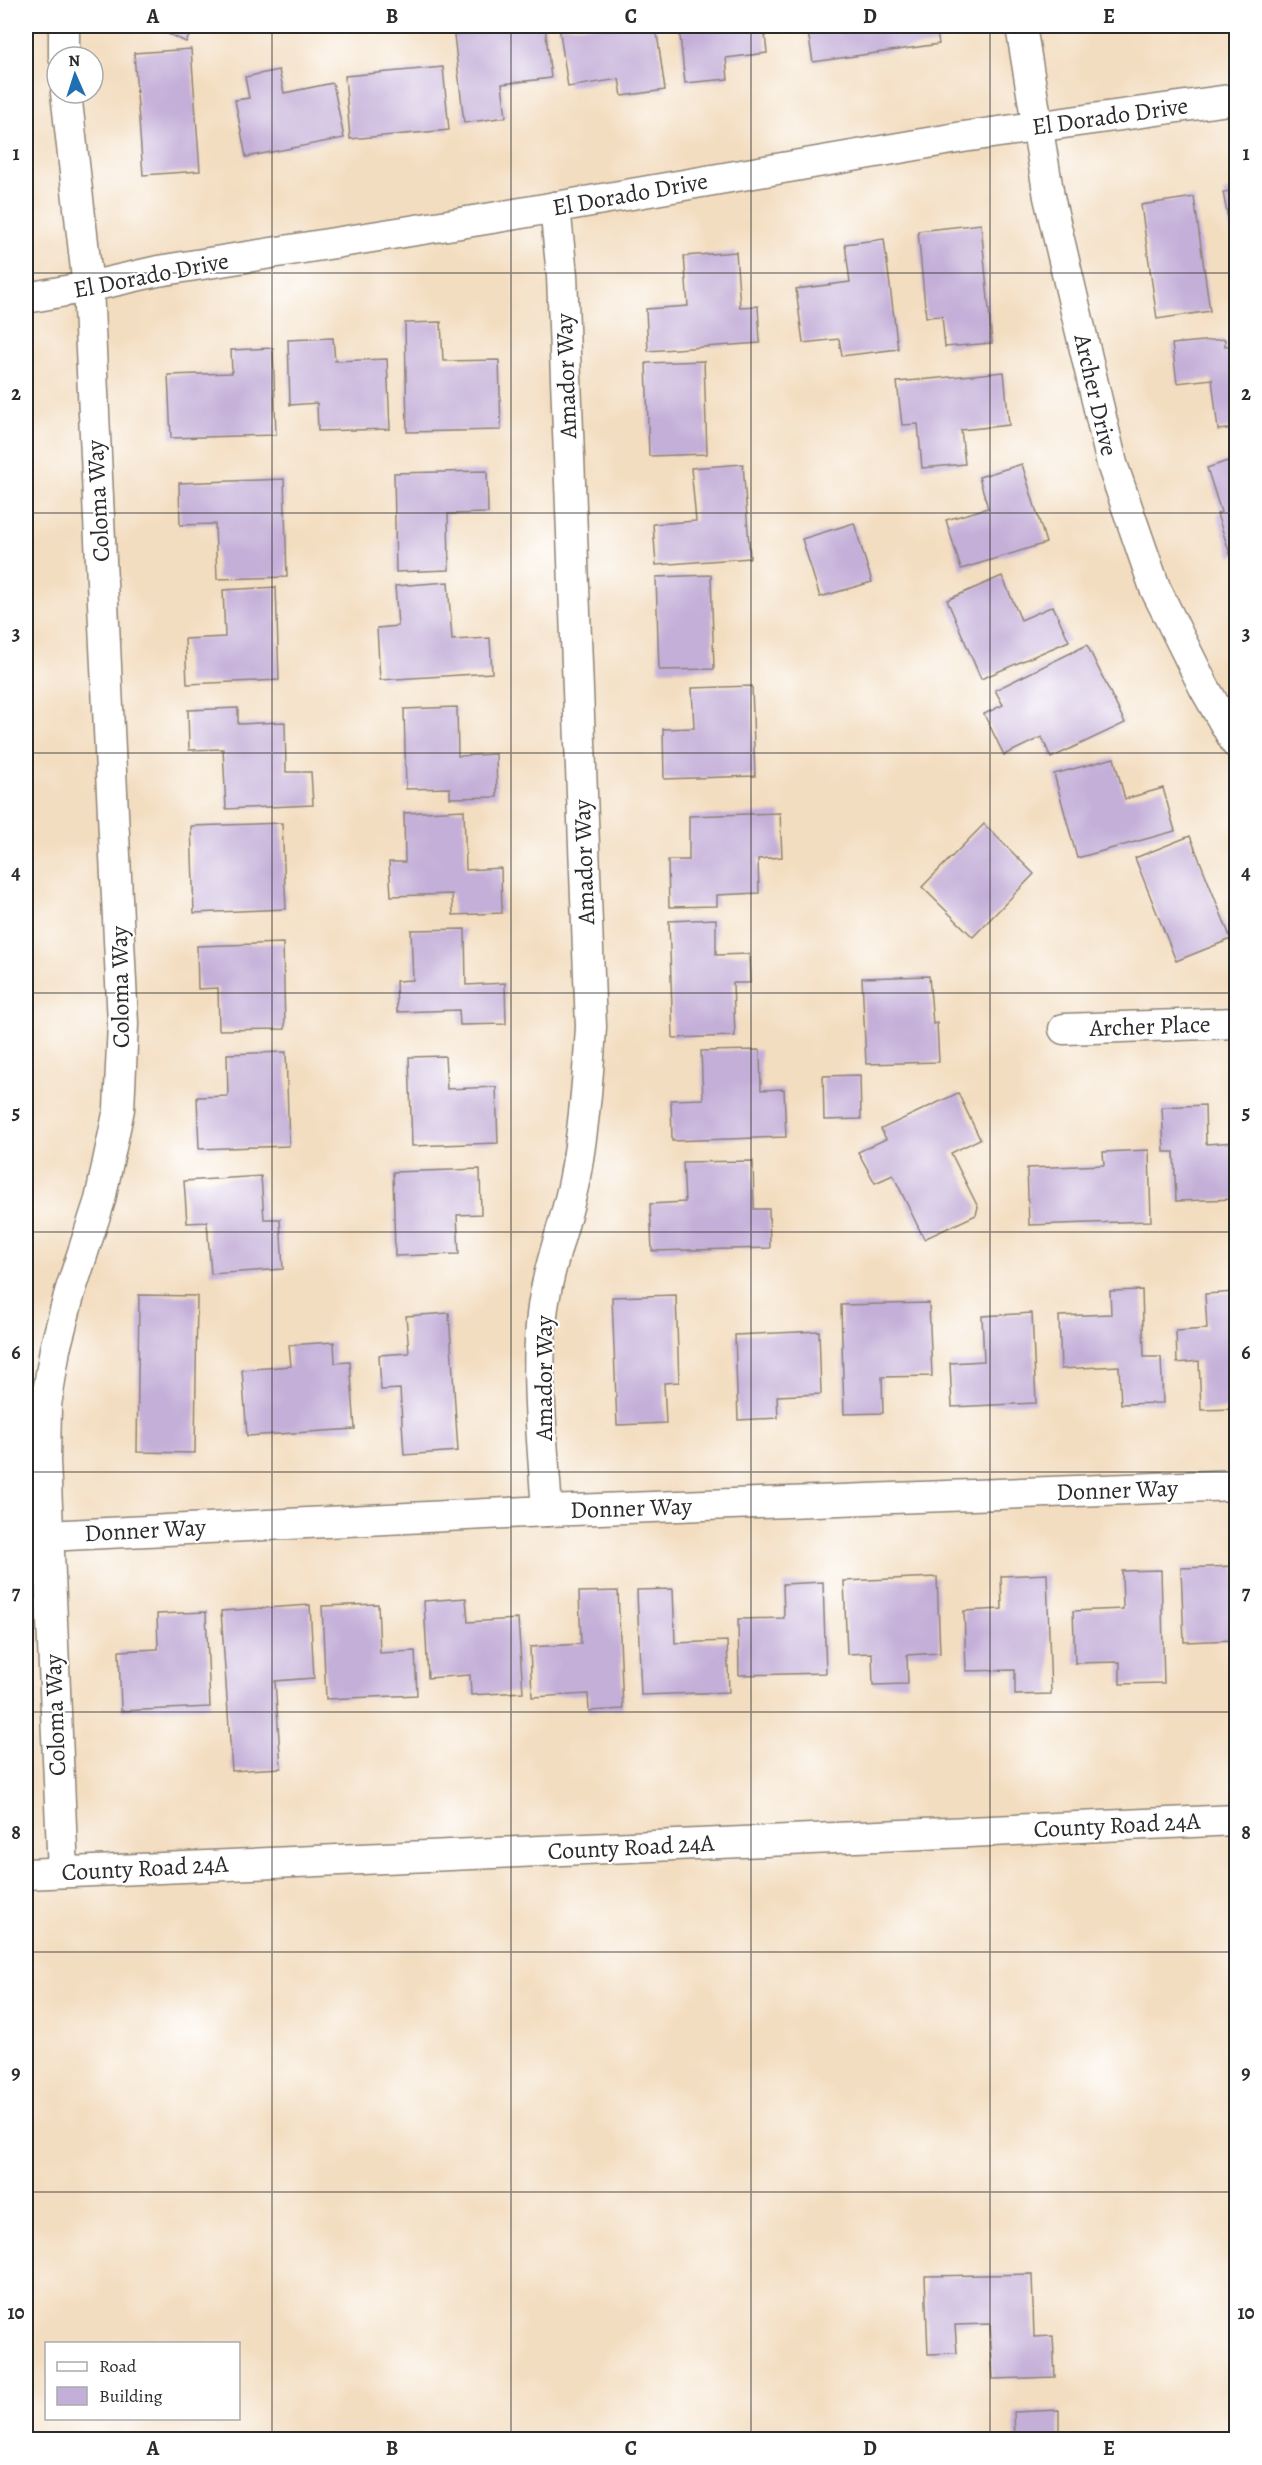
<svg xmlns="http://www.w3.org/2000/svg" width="1262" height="2465" viewBox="0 0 1262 2465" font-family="Alegreya,serif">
<rect width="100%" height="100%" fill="#fff"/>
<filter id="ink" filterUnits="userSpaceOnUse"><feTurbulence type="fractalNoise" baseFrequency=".0167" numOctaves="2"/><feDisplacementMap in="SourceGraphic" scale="12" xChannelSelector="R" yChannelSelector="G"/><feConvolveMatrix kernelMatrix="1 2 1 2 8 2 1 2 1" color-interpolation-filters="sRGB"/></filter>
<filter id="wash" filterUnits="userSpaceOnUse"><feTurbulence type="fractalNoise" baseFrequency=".008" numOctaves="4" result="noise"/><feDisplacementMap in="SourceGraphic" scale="24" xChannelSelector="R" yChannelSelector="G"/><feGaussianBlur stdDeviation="1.35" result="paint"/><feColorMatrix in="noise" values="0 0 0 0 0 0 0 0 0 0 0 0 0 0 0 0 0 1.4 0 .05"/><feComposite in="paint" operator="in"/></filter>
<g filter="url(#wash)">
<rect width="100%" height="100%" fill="#f3ddc0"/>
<g id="blocks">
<g fill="#c4afd8">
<polygon points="151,26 194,26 186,42"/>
<polygon points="530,26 545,26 551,78 502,84 506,117 464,123 454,35"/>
<polygon points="559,26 656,26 665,90 622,96 619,79 568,87"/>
<polygon points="679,26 764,26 767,53 726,58 728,79 685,83"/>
<polygon points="807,26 936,26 939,44 813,62"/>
<polygon points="191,49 200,171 143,175 134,53"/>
<polygon points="443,67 449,130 350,139 345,76"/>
<polygon points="279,70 284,93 333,83 344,138 246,157 235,100 249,98 245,77"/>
<polygon points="1236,190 1236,238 1232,239 1223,192"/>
<polygon points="1194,197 1210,311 1157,319 1141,205"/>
<polygon points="981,224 992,343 945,347 942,316 926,317 918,231"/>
<polygon points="884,239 898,349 842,356 839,339 803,343 796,289 850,282 845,244"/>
<polygon points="736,252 740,307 758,306 760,343 648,351 646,309 688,306 684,256"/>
<polygon points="441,322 443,361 499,360 501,430 407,432 405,323"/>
<polygon points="333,338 335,361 387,359 390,429 318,431 317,403 290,405 288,340"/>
<polygon points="1225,339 1225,346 1236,345 1236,428 1218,430 1212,379 1177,383 1172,344"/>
<polygon points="273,348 276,435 171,438 168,375 232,373 231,350"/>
<polygon points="704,361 707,454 649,456 646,363"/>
<polygon points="1004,372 1009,425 961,430 965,464 922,468 918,424 902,425 897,382"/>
<polygon points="1236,458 1236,555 1231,557 1217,514 1221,512 1207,468"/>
<polygon points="743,464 750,558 656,565 653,524 696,521 691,468"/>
<polygon points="1022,464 1046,543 961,569 946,520 988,508 979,477"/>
<polygon points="487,471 488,513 448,514 449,570 396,572 394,473"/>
<polygon points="284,479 287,577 217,579 215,524 180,525 179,483"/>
<polygon points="854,523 872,582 820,597 802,539"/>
<polygon points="711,575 714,669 659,670 656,577"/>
<polygon points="1002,576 1021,620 1053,606 1069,641 981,679 947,600"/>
<polygon points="448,582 452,640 490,638 492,673 380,680 377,628 398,626 395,586"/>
<polygon points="276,587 279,680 187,684 185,639 225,637 223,590"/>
<polygon points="1087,645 1125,723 1051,758 1042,737 1004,755 984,714 1003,705 995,690"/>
<polygon points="752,686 755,776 664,779 663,729 694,728 692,688"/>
<polygon points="457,707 458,756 496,754 497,797 450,798 450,788 406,789 404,709"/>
<polygon points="238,708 238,724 285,722 286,772 311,772 313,805 226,809 223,749 189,750 188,710"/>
<polygon points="1114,758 1125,799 1163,788 1175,831 1077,858 1054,774"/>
<polygon points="464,810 466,870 501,868 502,913 453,915 452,894 391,896 389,862 405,862 404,813"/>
<polygon points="780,813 782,857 758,859 759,893 717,895 717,906 669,907 668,860 689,860 689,816"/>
<polygon points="282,823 286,909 194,913 191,826"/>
<polygon points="984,824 1034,874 973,937 922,887"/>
<polygon points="1190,836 1231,939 1176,961 1135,858"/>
<polygon points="716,919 716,955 749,954 750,983 733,983 735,1036 673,1038 669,921"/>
<polygon points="465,929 466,985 505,983 506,1024 460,1025 459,1010 397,1012 396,981 413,980 411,930"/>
<polygon points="283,943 285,1029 219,1030 218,988 198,989 197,946"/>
<polygon points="26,975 29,975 30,1030 26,1030"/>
<polygon points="929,976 933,1024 937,1023 939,1062 866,1064 862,978"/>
<polygon points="26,1050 29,1050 27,1096 26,1096"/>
<polygon points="760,1050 761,1090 784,1089 786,1137 672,1141 671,1100 703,1099 701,1051"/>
<polygon points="286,1052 289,1146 199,1149 197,1097 228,1096 227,1054"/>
<polygon points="445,1056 447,1089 496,1087 498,1143 412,1146 409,1057"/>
<polygon points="860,1075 861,1119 824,1120 823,1076"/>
<polygon points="958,1093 980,1139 951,1153 978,1207 976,1215 924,1239 893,1175 875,1183 858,1152 886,1139 881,1129"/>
<polygon points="1205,1105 1206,1144 1236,1142 1236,1199 1176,1201 1174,1152 1164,1152 1162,1107"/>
<polygon points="1149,1150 1151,1221 1029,1225 1027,1168 1104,1165 1103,1152"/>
<polygon points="753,1161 754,1209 769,1209 770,1248 652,1251 650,1204 685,1202 683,1162"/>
<polygon points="480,1169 481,1214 457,1215 459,1254 395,1256 393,1172"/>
<polygon points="261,1176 264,1219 280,1219 283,1269 211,1274 207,1222 187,1223 184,1181"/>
<polygon points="1142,1290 1144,1357 1161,1357 1163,1403 1121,1404 1119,1366 1061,1369 1059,1316 1111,1314 1110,1291"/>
<polygon points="1236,1292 1236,1409 1201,1410 1199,1361 1177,1363 1176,1331 1207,1329 1205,1294"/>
<polygon points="139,1295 197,1296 195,1453 137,1452"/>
<polygon points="676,1295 679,1382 664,1383 666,1423 617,1425 612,1297"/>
<polygon points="929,1303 932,1376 882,1377 883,1413 844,1414 841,1305"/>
<polygon points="449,1313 458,1451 404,1455 400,1389 381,1390 379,1355 409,1353 406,1316"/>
<polygon points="1032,1313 1036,1403 952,1407 950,1363 984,1361 982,1316"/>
<polygon points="819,1331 821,1394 777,1396 778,1418 738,1420 735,1335"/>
<polygon points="334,1342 335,1363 350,1362 355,1429 247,1436 242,1370 291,1366 289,1345"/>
<polygon points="1236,1566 1236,1640 1184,1642 1181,1568"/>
<polygon points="1161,1570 1164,1683 1120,1684 1120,1662 1075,1663 1073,1611 1123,1609 1122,1571"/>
<polygon points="1047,1574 1051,1694 1015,1695 1015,1670 966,1671 964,1611 1002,1609 1001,1576"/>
<polygon points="937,1577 940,1653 907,1655 908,1684 873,1685 872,1653 847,1654 844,1581"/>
<polygon points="823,1582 826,1673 739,1675 738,1619 784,1618 783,1584"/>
<polygon points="673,1589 675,1643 727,1641 729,1692 641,1695 637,1590"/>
<polygon points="618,1591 623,1709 589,1711 588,1694 532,1697 530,1647 581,1644 579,1592"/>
<polygon points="466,1598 468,1622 518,1619 523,1692 471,1695 470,1675 428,1678 424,1601"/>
<polygon points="378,1604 380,1653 415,1651 417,1695 326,1699 322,1606"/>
<polygon points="310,1605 314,1678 275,1681 281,1768 232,1771 221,1611"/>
<polygon points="206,1612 210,1707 121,1711 119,1651 158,1649 157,1614"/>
<polygon points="1032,2274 1034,2337 1053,2336 1055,2377 993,2379 990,2324 955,2325 957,2353 928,2354 925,2276"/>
<polygon points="1059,2410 1059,2440 1015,2440 1014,2412"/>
</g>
</g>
</g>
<g filter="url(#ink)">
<use href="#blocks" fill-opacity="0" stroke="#8f8476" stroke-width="1.5"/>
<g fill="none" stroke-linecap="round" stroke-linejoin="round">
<defs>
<g id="street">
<polyline points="64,26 64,57"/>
<polyline points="1021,26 1049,197 1112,464 1155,588 1204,687 1236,743"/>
<polyline points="26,298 88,287 158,271 492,218 963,137 1236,99"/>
<polyline points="1064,1029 1236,1023"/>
<path d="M 547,1511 C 543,1446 535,1380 542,1315 C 547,1269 565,1226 574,1182 C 584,1130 588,1079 591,1027 L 562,275 L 555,207"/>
<polyline points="26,1537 547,1511 1236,1485"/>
<polyline points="63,1872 45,1461 46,1405 55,1349 70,1292 100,1200 119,1109 123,1024 88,287 66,93"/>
<polyline points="26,1874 1236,1820"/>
</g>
</defs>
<use href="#street" stroke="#8f8476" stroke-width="33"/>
<use href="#street" stroke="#fff" stroke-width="30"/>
</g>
</g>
<path fill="none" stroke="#2b2b2b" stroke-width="1.5" stroke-opacity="0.55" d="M 272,26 L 272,2440M 511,26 L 511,2440M 751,26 L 751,2440M 990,26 L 990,2440M 26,273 L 1236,273M 26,513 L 1236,513M 26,753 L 1236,753M 26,993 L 1236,993M 26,1232 L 1236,1232M 26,1472 L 1236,1472M 26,1712 L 1236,1712M 26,1952 L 1236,1952M 26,2192 L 1236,2192"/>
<g text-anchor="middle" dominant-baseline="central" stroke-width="4.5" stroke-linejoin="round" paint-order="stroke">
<g font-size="24" fill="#2b2b2b" stroke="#fff">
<text transform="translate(1110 116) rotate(-8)">El Dorado Drive</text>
<text transform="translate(630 194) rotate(-10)">El Dorado Drive</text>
<text transform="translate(151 275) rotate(-11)">El Dorado Drive</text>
<text transform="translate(566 376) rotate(-92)">Amador Way</text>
<text transform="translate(1096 395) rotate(77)">Archer Drive</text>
<text transform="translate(98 501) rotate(-93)">Coloma Way</text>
<text transform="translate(584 862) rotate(-92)">Amador Way</text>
<text transform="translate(120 987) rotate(-91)">Coloma Way</text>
<text transform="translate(1150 1026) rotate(-2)">Archer Place</text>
<text transform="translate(544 1378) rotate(-90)">Amador Way</text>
<text transform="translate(1117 1490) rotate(-2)">Donner Way</text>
<text transform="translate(631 1508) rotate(-2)">Donner Way</text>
<text transform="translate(145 1530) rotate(-3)">Donner Way</text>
<text transform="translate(55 1715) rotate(-92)">Coloma Way</text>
<text transform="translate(1117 1825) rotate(-3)">County Road 24A</text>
<text transform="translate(631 1847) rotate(-3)">County Road 24A</text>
<text transform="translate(145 1868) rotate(-3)">County Road 24A</text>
</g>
</g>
<rect width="1262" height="2465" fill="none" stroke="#fff" stroke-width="66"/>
<rect x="45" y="2342" width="195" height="78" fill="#ffffff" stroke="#aaaaaa" stroke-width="1.5"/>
<rect x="57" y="2362" width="30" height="9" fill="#ffffff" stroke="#aaaaaa" stroke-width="1.5"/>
<text x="99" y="2372" font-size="18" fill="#2b2b2b">Road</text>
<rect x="57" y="2387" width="30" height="18" fill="#c4afd8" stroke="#aaaaaa" stroke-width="1.5"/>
<text x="99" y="2402" font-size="18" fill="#2b2b2b">Building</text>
<g transform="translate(75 75) rotate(357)"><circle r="28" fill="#ffffff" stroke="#aaaaaa" stroke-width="1.5"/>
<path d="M0-4.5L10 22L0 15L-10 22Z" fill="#1f6fb2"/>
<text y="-9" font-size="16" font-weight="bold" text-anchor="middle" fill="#2b2b2b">N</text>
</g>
<rect x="33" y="33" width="1196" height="2399" fill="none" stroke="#2b2b2b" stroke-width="2"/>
<g font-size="20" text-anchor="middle" font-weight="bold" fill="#2b2b2b">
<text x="153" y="23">A</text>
<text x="392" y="23">B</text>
<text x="631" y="23">C</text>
<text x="870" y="23">D</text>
<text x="1109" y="23">E</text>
<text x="16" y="160">1</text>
<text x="1246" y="160">1</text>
<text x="16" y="400">2</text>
<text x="1246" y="400">2</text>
<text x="16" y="640">3</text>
<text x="1246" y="640">3</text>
<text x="16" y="879">4</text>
<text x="1246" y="879">4</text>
<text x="16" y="1119">5</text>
<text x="1246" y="1119">5</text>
<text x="16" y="1359">6</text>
<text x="1246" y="1359">6</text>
<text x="16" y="1599">7</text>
<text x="1246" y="1599">7</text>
<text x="16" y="1839">8</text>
<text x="1246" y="1839">8</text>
<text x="16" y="2079">9</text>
<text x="1246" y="2079">9</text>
<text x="16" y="2319">10</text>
<text x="1246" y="2319">10</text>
<text x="153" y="2455">A</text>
<text x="392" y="2455">B</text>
<text x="631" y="2455">C</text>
<text x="870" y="2455">D</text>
<text x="1109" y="2455">E</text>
</g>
</svg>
